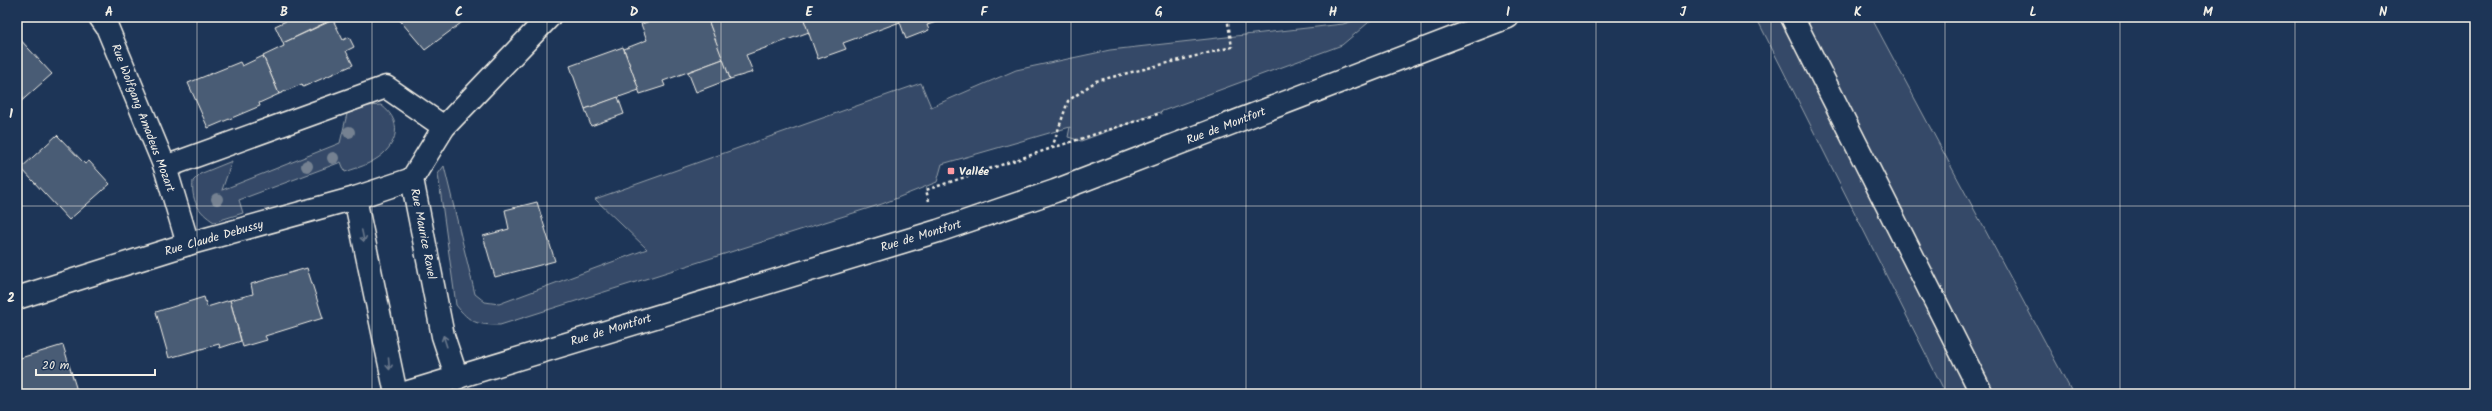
<svg xmlns="http://www.w3.org/2000/svg" width="2492" height="411" viewBox="0 0 2492 411" font-family="Kalam,sans-serif">
<rect width="100%" height="100%" fill="#1d3557"/>
<filter id="ink" filterUnits="userSpaceOnUse"><feTurbulence type="fractalNoise" baseFrequency=".025" numOctaves="2"/><feDisplacementMap in="SourceGraphic" scale="8" xChannelSelector="R" yChannelSelector="G"/><feConvolveMatrix kernelMatrix="1 2 1 2 8 2 1 2 1" color-interpolation-filters="sRGB"/></filter>
<g filter="url(#ink)">
<g fill="#354a67" stroke="#949ea8">
<path d="M 1366,17 L 1375,17 L 1342,45 L 1081,141 L 1068,137 L 1070,127 L 942,164 L 937,182 L 882,204 L 500,325 C 477,325 470,323 456,305 L 438,174 L 444,166 L 475,294 L 485,302 L 499,304 L 647,249 L 595,199 L 921,83 L 931,107 L 1016,70 L 1110,50 L 1343,24 Z"/>
<polygon points="1756,17 1871,17 2073,394 1946,394"/>
<path d="M 381,105 C 407,124 395,151 369,163 C 362,167 353,169 345,172 L 341,162 L 239,200 L 243,213 L 214,222 C 198,212 191,200 193,181 L 200,174 L 232,161 L 222,190 L 340,143 L 347,114 L 367,106 Z"/>
</g>
<g fill="#485b74" stroke="#f4f1e8">
<polygon points="295,17 329,17 331,20 283,43 275,26"/>
<polygon points="397,17 469,17 425,50"/>
<polygon points="663,17 707,17 723,59 663,81 665,86 640,94 624,49 647,40 641,24"/>
<polygon points="707,17 803,17 809,32 746,55 753,72 730,79"/>
<polygon points="803,17 898,17 900,22 843,43 846,49 818,59"/>
<polygon points="898,17 952,17 927,25 929,30 906,39"/>
<polygon points="333,20 343,40 349,37 354,47 346,51 353,65 303,87 302,84 279,94 263,56 284,46 283,43"/>
<polygon points="17,36 52,74 17,105"/>
<polygon points="623,47 639,90 585,109 570,66"/>
<polygon points="263,56 279,94 259,103 260,106 208,128 188,83 240,62 242,66"/>
<polygon points="723,59 730,79 696,92 688,72"/>
<polygon points="618,97 624,114 591,126 585,109"/>
<polygon points="57,135 85,164 89,161 110,184 69,220 21,168"/>
<polygon points="537,202 555,261 495,277 483,236 509,229 505,210"/>
<polygon points="307,268 323,318 265,336 267,340 243,347 230,300 253,294 251,284"/>
<polygon points="204,297 207,307 230,300 241,341 220,348 219,344 169,358 156,312"/>
<polygon points="63,345 78,394 17,394 17,359"/>
</g>
<g fill="none" stroke-linecap="round" stroke-linejoin="round">
<defs>
<polyline id="lane" points="1792,17 1982,394"/>
<g id="street">
<polyline points="100,17 107,27 165,167 188,244"/>
<polyline points="165,167 386,87 444,127"/>
<polyline points="355,198 396,394"/>
<polyline points="17,298 188,244 355,198 412,179"/>
<polyline points="457,378 443,336 412,179 444,127 549,17"/>
</g>
<polyline id="secondary" points="402,394 938,231 1055,191 1508,17"/>
</defs>
<use href="#lane" stroke="#f4f1e8" stroke-width="25"/>
<use href="#street" stroke="#f4f1e8" stroke-width="25"/>
<use href="#secondary" stroke="#f4f1e8" stroke-width="25"/>
<g stroke="#f4f1e8" stroke-width="2.5" stroke-dasharray="3 3" stroke-linecap="butt">
<polyline points="1052,148 1161,113"/>
<polyline points="929,201 926,190 1052,148 1068,101 1096,81 1232,47 1227,17"/>
</g>
<use href="#lane" stroke="#1d3557" stroke-width="22"/>
<use href="#street" stroke="#1d3557" stroke-width="22"/>
<use href="#secondary" stroke="#1d3557" stroke-width="22"/>
</g>
<g fill="#748191">
<circle cx="349" cy="132" r="6"/>
<circle cx="333" cy="158" r="6"/>
<circle cx="307" cy="166" r="6"/>
<circle cx="217" cy="199" r="6"/>
</g>
<defs><path id="oneway-shaft" d="M-6 0H5M1.5-3L5.5 0L1.5 3" fill="none" stroke-width="1.6" stroke-linecap="round" stroke-linejoin="round"/></defs>
<g stroke="#68778a">
<use href="#oneway-shaft" transform="translate(363 236) rotate(78)"/>
<use href="#oneway-shaft" transform="translate(445 341) rotate(-108)"/>
<use href="#oneway-shaft" transform="translate(389 364) rotate(85)"/>
</g>
</g>
<path fill="none" stroke="#f4f1e8" stroke-width="1" stroke-opacity="0.55" d="M 197,17 L 197,394M 372,17 L 372,394M 547,17 L 547,394M 721,17 L 721,394M 896,17 L 896,394M 1071,17 L 1071,394M 1246,17 L 1246,394M 1421,17 L 1421,394M 1596,17 L 1596,394M 1771,17 L 1771,394M 1945,17 L 1945,394M 2120,17 L 2120,394M 2295,17 L 2295,394M 17,206 L 2475,206"/>
<rect fill="#ff9aa2" stroke="#1d3557" stroke-width="1.5" x="947" y="167" width="8" height="8" rx="2"/>
<g text-anchor="middle" dominant-baseline="central" stroke-width="3.5" stroke-linejoin="round" paint-order="stroke">
<g font-size="12" fill="#f4f1e8" stroke="#1d3557">
<text transform="translate(143 118) rotate(69)">Rue Wolfgang Amadeus Mozart</text>
<text transform="translate(1226 126) rotate(-21)">Rue de Montfort</text>
<text transform="translate(423 234) rotate(79)">Rue Maurice Ravel</text>
<text transform="translate(921 236) rotate(-17)">Rue de Montfort</text>
<text transform="translate(214 238) rotate(-16)">Rue Claude Debussy</text>
<text transform="translate(611 330) rotate(-17)">Rue de Montfort</text>
</g>
<g font-size="12" font-weight="bold" fill="#f4f1e8" stroke="#1d3557" text-anchor="start">
<text x="959" y="171">Vallée</text>
</g>
</g>
<rect width="2492" height="411" fill="none" stroke="#1d3557" stroke-width="44"/>
<path d="M36 369v6h119v-6" fill="none" stroke="#f4f1e8" stroke-width="2"/>
<text x="42" y="369" font-size="12" fill="#f4f1e8" stroke="#1d3557" stroke-width="3" paint-order="stroke">20 m</text>
<rect x="22" y="22" width="2448" height="367" fill="none" stroke="#f4f1e8" stroke-width="1.5"/>
<g font-size="13" text-anchor="middle" font-weight="bold" fill="#f4f1e8">
<text x="109" y="16">A</text>
<text x="284" y="16">B</text>
<text x="459" y="16">C</text>
<text x="634" y="16">D</text>
<text x="809" y="16">E</text>
<text x="984" y="16">F</text>
<text x="1159" y="16">G</text>
<text x="1333" y="16">H</text>
<text x="1508" y="16">I</text>
<text x="1683" y="16">J</text>
<text x="1858" y="16">K</text>
<text x="2033" y="16">L</text>
<text x="2208" y="16">M</text>
<text x="2383" y="16">N</text>
<text x="11" y="118">1</text>
<text x="11" y="302">2</text>
</g>
</svg>
